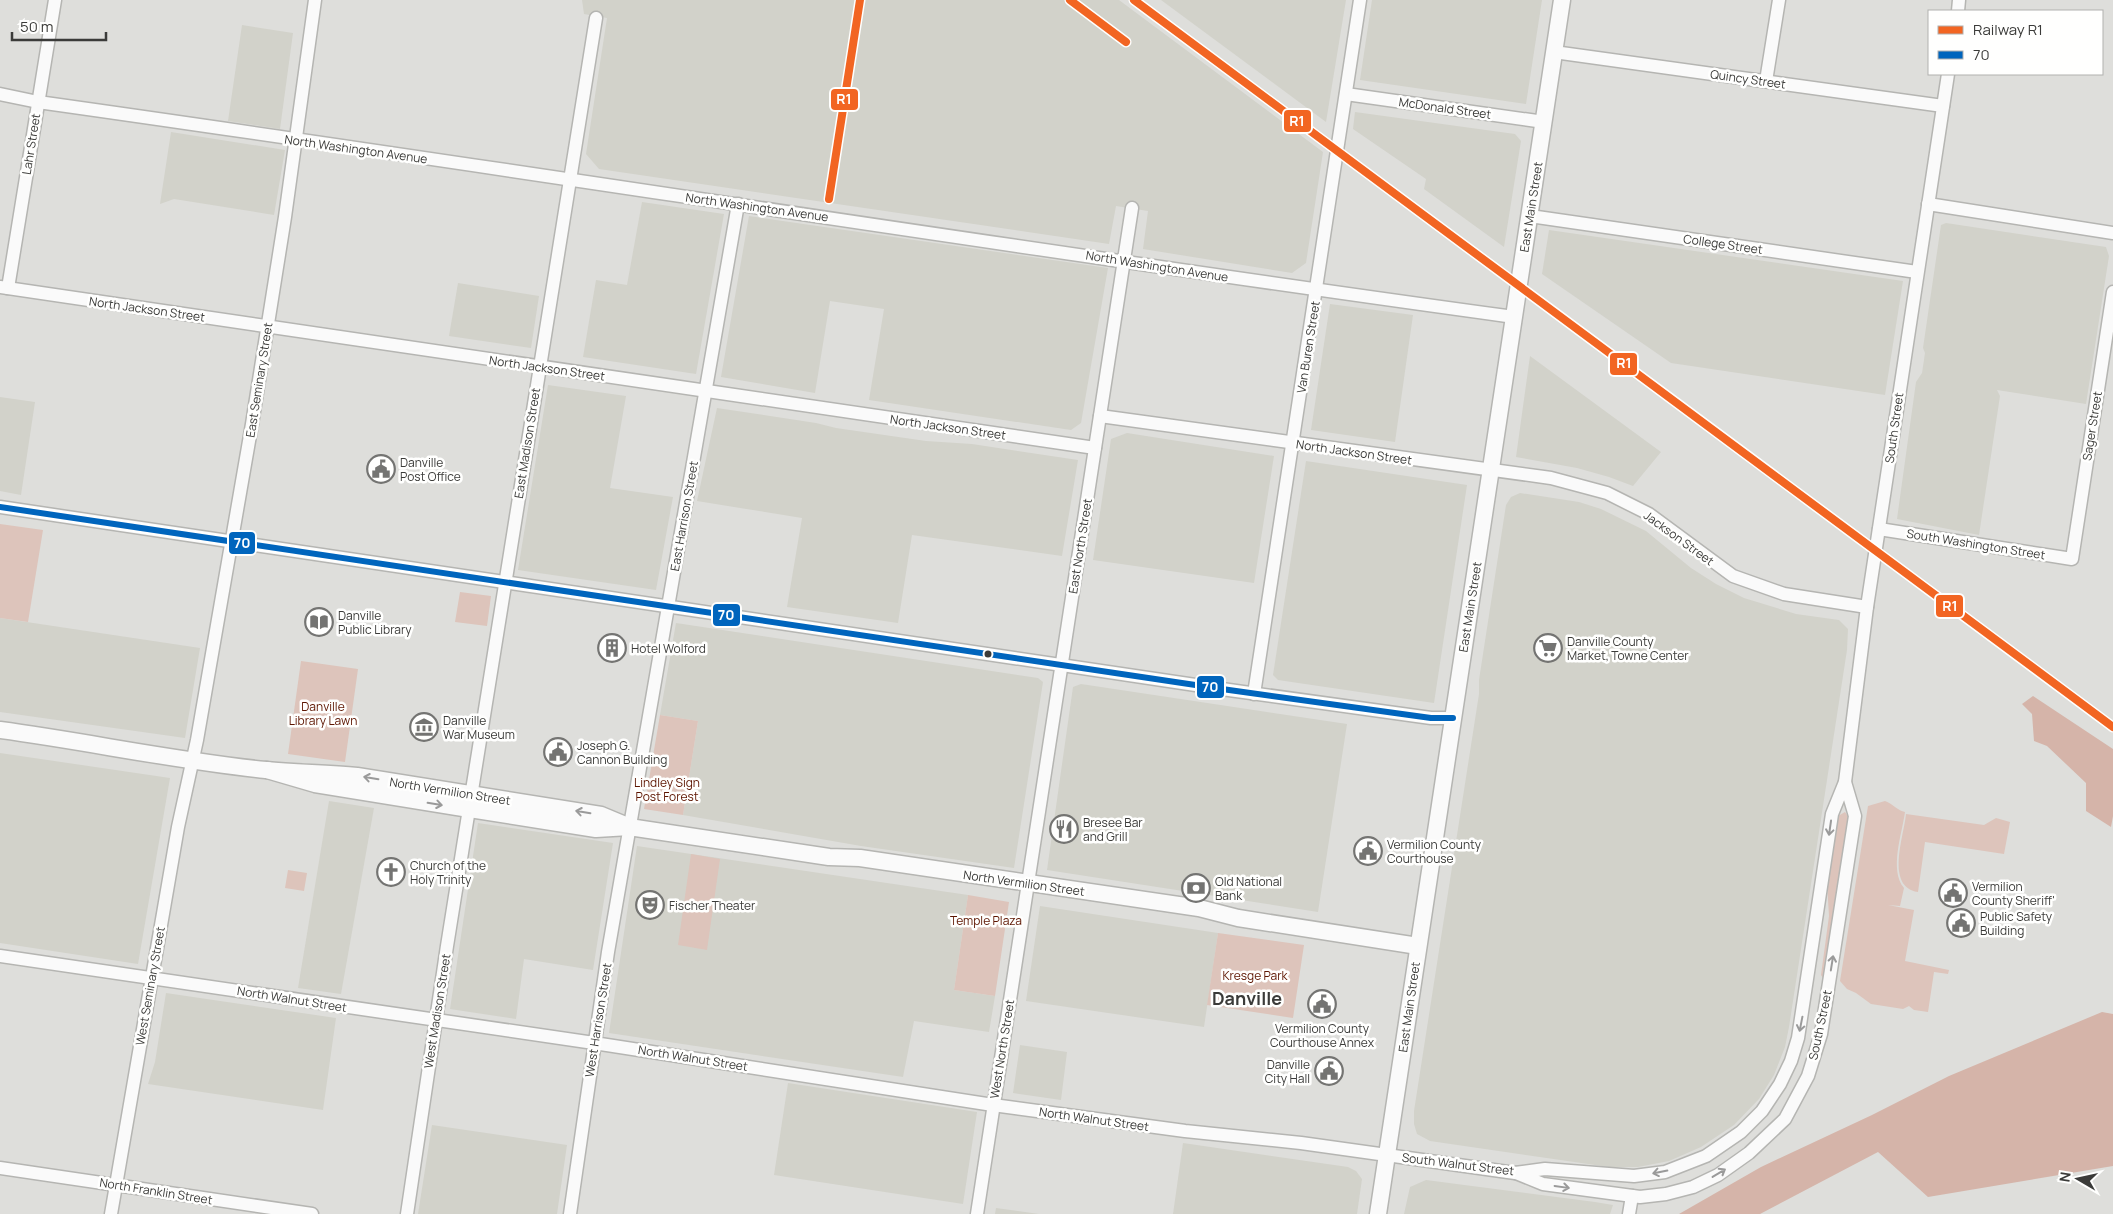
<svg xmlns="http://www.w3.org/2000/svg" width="2113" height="1214" viewBox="0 0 2113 1214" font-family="Manrope,sans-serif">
<rect width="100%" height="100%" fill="#dededb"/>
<g fill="#d2d2ca">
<polygon points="582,0 1119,0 1323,152 1306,263 1292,273 1143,249 1148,211 1116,206 1109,244 599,169 586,154 607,18 584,14"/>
<polygon points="1161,0 1346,0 1326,122"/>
<polygon points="1372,0 1542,0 1526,104 1360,80"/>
<polygon points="242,25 293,33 280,129 228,121"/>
<polygon points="1355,112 1515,134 1521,141 1504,247 1424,189 1426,179 1353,129"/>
<polygon points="171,132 285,150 274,215 174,199 160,204"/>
<polygon points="642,202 724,214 696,374 583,357 596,280 627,285"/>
<polygon points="749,216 1108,268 1081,423 1071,430 869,400 884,309 830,301 815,393 721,377"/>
<polygon points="1946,223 2106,247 2109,256 2086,404 1997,390 2000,396 1979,535 1897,519 1916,382 1922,373 1925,353 1923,348 1941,225"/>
<polygon points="1549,230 1903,281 1885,395 1671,363 1542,274"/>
<polygon points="458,283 539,296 531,348 449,336"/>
<polygon points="1330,304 1413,315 1395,442 1311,430"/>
<polygon points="1530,356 1661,452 1633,486 1609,477 1577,468 1516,457"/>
<polygon points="548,385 626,396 610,488 673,497 656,590 518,570"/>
<polygon points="0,397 35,402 21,495 0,491"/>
<polygon points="717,408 816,423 836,428 926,441 972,444 1078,460 1062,556 912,535 898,623 787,607 802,518 697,501"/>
<polygon points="1127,433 1274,456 1254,583 1093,560 1111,439"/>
<polygon points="1306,461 1467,485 1434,703 1278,680 1273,675"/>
<polygon points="1520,493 1579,502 1601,509 1646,531 1691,568 1716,584 1744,598 1796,614 1839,620 1848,629 1847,650 1789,1027 1785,1047 1774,1075 1759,1099 1734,1125 1701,1147 1669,1161 1638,1167 1609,1167 1430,1141 1417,1134 1414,1124 1414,1111 1479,694 1479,680 1506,505 1511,497"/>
<polygon points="0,618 200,648 185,738 0,712"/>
<polygon points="676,623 1038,678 1043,682 1014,868 861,846 683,815 698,721 660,715"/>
<polygon points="1081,684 1347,724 1318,912 1047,870 1073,687"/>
<polygon points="0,753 170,778 138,964 0,943"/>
<polygon points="329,801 374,808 341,994 298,988"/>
<polygon points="478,823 613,843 593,970 524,959 516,1019 450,1009"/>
<polygon points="637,846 968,895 954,990 995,996 989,1032 914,1021 903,1077 609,1033"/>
<polygon points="1040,906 1218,933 1204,1027 1026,1001"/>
<polygon points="166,993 336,1018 323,1110 148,1084 155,1062"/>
<polygon points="1020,1045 1067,1052 1061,1100 1013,1093"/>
<polygon points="788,1083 977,1112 963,1204 774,1175"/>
<polygon points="432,1125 567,1145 557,1214 418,1214"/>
<polygon points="1183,1143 1348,1167 1356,1171 1362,1179 1357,1214 1173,1214"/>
<polygon points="1426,1180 1595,1202 1613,1205 1610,1214 1404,1214 1410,1187"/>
<polygon points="996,1208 1039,1214 995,1214"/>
</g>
<g fill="#ddc4bb">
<polygon points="0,524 43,530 28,622 0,618"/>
<polygon points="460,592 491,596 487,626 455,622"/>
<polygon points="301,661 358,669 345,762 288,754"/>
<polygon points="660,715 698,721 683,815 644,809"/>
<path d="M 1885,801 C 1893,804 1898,811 1905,812 C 1902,834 1889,870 1904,888 L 1900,906 L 1888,905 L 1914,910 L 1905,961 L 1949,970 L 1948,974 L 1934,972 L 1928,1012 L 1914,1010 L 1909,1006 L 1903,1009 L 1871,1004 L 1856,993 L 1847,989 L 1840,981 L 1868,806 Z"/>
<polygon points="1845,812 1849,818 1823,978 1821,975 1829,916 1827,883 1838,816"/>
<path d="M 1906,814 L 1984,825 L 1996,818 L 2010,822 L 2004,854 L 1925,842 L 1918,892 C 1885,887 1904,836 1906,814 Z"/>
<polygon points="691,854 720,859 707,950 678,945"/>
<polygon points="288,870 307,873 304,891 285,888"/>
<polygon points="968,895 1009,902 995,996 954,990"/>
<polygon points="1218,933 1304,945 1293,1018 1207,1005"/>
</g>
<g fill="#d5b4a9">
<polygon points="2033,696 2113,749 2113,816 2111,827 2086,811 2086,783 2047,746 2034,741 2032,714 2022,704"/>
<polygon points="2102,1012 2113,1014 2113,1166 1928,1197 1878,1152 1760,1214 1679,1214 1761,1167 1872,1115 1949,1076"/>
</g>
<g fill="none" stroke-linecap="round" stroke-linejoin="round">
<defs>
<g id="minor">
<polyline points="1958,11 1959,0"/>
<polyline points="1554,52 1943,106"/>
<polyline points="1766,81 1779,0"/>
<path d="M 0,94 L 38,102 C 530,171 1021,250 1514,317"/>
<polyline points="1346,94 1544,122"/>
<polyline points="1928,204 2113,233"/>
<polyline points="1530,216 1917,272"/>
<polyline points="0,287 1095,448"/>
<polyline points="8,288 55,0"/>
<polyline points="1100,416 1551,478 1607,493 1649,514 1733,576 1784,594 1867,607"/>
<polyline points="0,507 1229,690 1431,718 1453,718"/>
<polyline points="1879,529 2072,559 2113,292"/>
<polyline points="1254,694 1360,0"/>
<polyline points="0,956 594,1043 993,1105 1185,1131 1301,1143 1515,1173 1545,1169 1634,1176 1665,1172 1706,1156 1741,1132 1762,1111 1780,1084 1791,1061 1798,1038 1832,814 1845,782 1867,607 1948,74"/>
<polyline points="0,1168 312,1214"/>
<polyline points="1516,1173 1543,1184 1640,1197 1666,1194 1693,1187 1718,1175 1749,1153 1785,1119 1808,1076 1821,1034 1855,816 1845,782"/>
<polyline points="111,1214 178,827 197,740 252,424 285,217 315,0"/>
<polyline points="407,1214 447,946 596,18"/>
<polyline points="570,1214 608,952 738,204"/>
<polyline points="977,1214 1132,208"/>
<polyline points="1629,1214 1632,1196"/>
</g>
<g id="major">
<path d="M 0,730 C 89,742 177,761 266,770 C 296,773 327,773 357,776 L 601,815 L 625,825"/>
<polyline points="267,770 315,784 457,807 596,829 629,827 829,857 860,858 1199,908 1238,918 1418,946"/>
<polyline points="1378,1214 1562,0"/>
</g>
</defs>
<use href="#minor" stroke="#b5b5b2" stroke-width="15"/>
<use href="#major" stroke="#b5b5b2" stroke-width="19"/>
<use href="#minor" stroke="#fafafa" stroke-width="12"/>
<use href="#major" stroke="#fafafa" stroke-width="16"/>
<defs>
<polyline id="bus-1" points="0,507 1229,690 1431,718 1453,718"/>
</defs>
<use href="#bus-1" stroke="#fffffe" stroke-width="10"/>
<use href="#bus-1" stroke="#0065bd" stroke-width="6"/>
<defs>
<g id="rail-1">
<polyline points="1070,0 1126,42"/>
<polyline points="1134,0 2113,727"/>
<polyline points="829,199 860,0"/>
</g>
</defs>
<use href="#rail-1" stroke="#fffffe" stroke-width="11"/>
<use href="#rail-1" stroke="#f26522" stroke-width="8"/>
</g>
<defs><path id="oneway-shaft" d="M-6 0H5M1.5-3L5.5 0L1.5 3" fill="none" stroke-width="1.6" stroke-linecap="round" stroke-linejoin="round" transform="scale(1.25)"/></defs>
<g stroke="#9a9a9a">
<use href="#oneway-shaft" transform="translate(371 778) rotate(-171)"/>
<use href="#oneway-shaft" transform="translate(435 804) rotate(9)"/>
<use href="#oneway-shaft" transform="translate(583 812) rotate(-171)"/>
<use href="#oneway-shaft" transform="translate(1830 828) rotate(98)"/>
<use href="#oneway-shaft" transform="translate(1832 963) rotate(-81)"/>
<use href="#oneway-shaft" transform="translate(1801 1024) rotate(101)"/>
<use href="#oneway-shaft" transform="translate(1660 1172) rotate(169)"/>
<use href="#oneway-shaft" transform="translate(1719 1173) rotate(-31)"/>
<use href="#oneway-shaft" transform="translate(1562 1187) rotate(8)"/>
</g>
<defs>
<symbol id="civic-ring" viewBox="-11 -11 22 22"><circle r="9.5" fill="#fffffe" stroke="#747472" stroke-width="1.5"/><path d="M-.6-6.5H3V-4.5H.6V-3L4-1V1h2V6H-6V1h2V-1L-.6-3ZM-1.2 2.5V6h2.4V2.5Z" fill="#747472"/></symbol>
<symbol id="library-ring" viewBox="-11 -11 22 22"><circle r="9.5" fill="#fffffe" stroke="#747472" stroke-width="1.5"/><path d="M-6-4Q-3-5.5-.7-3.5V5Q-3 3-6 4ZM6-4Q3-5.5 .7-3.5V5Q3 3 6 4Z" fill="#747472"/></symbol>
<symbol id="building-ring" viewBox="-11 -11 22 22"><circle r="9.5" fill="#fffffe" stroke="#747472" stroke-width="1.5"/><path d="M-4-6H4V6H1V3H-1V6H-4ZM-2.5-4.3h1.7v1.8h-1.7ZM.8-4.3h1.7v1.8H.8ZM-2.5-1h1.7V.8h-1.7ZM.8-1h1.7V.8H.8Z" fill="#747472"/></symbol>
<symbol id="supermarket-ring" viewBox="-11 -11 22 22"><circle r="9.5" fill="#fffffe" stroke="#747472" stroke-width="1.5"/><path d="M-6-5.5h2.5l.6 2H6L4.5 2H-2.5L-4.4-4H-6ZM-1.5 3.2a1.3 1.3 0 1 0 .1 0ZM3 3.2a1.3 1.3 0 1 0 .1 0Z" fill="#747472"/></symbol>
<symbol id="museum-ring" viewBox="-11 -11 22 22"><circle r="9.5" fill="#fffffe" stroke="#747472" stroke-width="1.5"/><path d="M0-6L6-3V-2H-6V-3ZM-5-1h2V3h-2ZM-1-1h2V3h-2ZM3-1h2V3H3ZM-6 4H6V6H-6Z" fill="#747472"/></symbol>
<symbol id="restaurant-ring" viewBox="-11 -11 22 22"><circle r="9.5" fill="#fffffe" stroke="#747472" stroke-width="1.5"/><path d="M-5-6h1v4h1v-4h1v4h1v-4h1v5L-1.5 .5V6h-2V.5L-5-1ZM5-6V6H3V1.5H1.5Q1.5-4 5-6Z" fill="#747472"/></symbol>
<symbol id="church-ring" viewBox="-11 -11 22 22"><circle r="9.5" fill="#fffffe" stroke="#747472" stroke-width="1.5"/><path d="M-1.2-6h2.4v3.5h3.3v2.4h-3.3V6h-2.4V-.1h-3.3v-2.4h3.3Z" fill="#747472"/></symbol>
<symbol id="bank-ring" viewBox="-11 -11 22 22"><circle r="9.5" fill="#fffffe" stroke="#747472" stroke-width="1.5"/><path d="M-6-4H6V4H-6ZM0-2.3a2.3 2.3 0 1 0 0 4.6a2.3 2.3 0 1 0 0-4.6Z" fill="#747472"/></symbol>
<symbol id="theatre-ring" viewBox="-11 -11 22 22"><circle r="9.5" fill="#fffffe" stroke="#747472" stroke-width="1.5"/><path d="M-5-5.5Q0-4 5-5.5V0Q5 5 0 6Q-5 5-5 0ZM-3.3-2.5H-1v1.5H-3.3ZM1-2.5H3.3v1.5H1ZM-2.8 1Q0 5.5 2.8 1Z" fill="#747472"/></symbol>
</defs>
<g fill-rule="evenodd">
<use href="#civic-ring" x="365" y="453" width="32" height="32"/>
<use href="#library-ring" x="303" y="606" width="32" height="32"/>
<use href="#building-ring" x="596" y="632" width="32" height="32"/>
<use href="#supermarket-ring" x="1532" y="632" width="32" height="32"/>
<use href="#museum-ring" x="408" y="711" width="32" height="32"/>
<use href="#civic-ring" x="542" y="736" width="32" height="32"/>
<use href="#restaurant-ring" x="1048" y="813" width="32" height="32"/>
<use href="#civic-ring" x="1352" y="835" width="32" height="32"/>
<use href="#church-ring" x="375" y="856" width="32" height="32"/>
<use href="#bank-ring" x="1180" y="872" width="32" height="32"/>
<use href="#civic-ring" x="1937" y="877" width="32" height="32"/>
<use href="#theatre-ring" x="634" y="889" width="32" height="32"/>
<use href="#civic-ring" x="1945" y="907" width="32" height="32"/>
<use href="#civic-ring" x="1306" y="988" width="32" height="32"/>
<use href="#civic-ring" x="1313" y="1055" width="32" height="32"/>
</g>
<circle fill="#3b3b39" stroke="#fffffe" stroke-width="2" cx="988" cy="654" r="4.5"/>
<g text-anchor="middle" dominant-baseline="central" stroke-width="5" stroke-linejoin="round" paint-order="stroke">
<g font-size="12" fill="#3b3b39" stroke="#fffffe">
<text transform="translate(1748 79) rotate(8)">Quincy Street</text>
<text transform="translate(1445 108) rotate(8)">McDonald Street</text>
<text transform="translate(31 144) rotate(-81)">Lahr Street</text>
<text transform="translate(356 149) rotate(8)">North Washington Avenue</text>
<text transform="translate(757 207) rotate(8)">North Washington Avenue</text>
<text transform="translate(1531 207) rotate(-81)">East Main Street</text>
<text transform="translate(1723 244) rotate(8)">College Street</text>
<text transform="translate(1157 266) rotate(9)">North Washington Avenue</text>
<text transform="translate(147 309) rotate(8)">North Jackson Street</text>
<text transform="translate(1308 347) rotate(-81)">Van Buren Street</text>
<text transform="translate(547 368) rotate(8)">North Jackson Street</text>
<text transform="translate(259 380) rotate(-81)">East Seminary Street</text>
<text transform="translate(2092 426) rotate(-81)">Sager Street</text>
<text transform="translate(948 427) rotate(8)">North Jackson Street</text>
<text transform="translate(1894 428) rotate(-82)">South Street</text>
<text transform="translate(527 443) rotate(-81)">East Madison Street</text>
<text transform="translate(1354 452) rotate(8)">North Jackson Street</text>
<text transform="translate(684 516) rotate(-80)">East Harrison Street</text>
<text transform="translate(1679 538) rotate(36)">Jackson Street</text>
<text transform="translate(1976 544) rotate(9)">South Washington Street</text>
<text transform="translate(1080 546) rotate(-81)">East North Street</text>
<text transform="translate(1470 607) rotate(-81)">East Main Street</text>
<text transform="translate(450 791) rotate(9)">North Vermilion Street</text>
<text transform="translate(1024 883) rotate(8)">North Vermilion Street</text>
<text transform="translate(150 986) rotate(-80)">West Seminary Street</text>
<text transform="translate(292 999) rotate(9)">North Walnut Street</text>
<text transform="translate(1409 1007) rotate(-82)">East Main Street</text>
<text transform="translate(437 1011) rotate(-81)">West Madison Street</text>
<text transform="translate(598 1020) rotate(-81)">West Harrison Street</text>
<text transform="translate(1820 1025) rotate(-78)">South Street</text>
<text transform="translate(1002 1049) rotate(-81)">West North Street</text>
<text transform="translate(693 1058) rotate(9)">North Walnut Street</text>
<text transform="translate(1094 1119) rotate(8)">North Walnut Street</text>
<text transform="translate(1458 1164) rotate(7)">South Walnut Street</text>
<text transform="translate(156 1191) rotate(9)">North Franklin Street</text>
</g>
<g font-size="12" fill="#3b3b39" stroke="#fffffe" text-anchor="start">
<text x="400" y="462">Danville<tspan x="400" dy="14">Post Office</tspan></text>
<text x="338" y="615">Danville<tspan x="338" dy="14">Public Library</tspan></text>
<text x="1567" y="641">Danville County<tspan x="1567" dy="14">Market, Towne Center</tspan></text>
<text x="631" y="648">Hotel Wolford</text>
<text x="443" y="720">Danville<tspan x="443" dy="14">War Museum</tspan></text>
<text x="577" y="745">Joseph G.<tspan x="577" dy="14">Cannon Building</tspan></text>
<text x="1083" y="822">Bresee Bar<tspan x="1083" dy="14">and Grill</tspan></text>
<text x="1387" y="844">Vermilion County<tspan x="1387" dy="14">Courthouse</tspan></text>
<text x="410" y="865">Church of the<tspan x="410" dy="14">Holy Trinity</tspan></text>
<text x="1215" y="881">Old National<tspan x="1215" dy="14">Bank</tspan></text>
<text x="1972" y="886">Vermilion<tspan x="1972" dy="14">County Sheriff'</tspan></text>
<text x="669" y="905">Fischer Theater</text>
<text x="1980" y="916">Public Safety<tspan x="1980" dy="14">Building</tspan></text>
<text x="1322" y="1028" text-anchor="middle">Vermilion County<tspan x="1322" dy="14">Courthouse Annex</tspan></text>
<text x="1310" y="1064" text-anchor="end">Danville<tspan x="1310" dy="14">City Hall</tspan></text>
</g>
<g font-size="12" fill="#5d1501" stroke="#fffffe">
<text x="323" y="706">Danville<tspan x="323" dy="14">Library Lawn</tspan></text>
<text x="667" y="782">Lindley Sign<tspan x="667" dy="14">Post Forest</tspan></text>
<text x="986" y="920">Temple Plaza</text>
<text x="1255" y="975">Kresge Park</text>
</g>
<g font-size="18" font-weight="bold" fill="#3b3b39" stroke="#fffffe">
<text x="1247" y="998">Danville</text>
</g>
</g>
<g stroke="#fffffe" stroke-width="2">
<rect x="830" y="88" width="29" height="23" rx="5" fill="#f26522"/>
<rect x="1283" y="109" width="29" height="24" rx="5" fill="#f26522"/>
<rect x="1609" y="352" width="29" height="24" rx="5" fill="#f26522"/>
<rect x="228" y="531" width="28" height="24" rx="5" fill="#0065bd"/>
<rect x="1935" y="594" width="29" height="24" rx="5" fill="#f26522"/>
<rect x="712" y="603" width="29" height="24" rx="5" fill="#0065bd"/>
<rect x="1196" y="675" width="29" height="24" rx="5" fill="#0065bd"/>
</g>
<g font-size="14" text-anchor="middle" font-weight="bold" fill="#fff">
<text x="844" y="104">R1</text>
<text x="1297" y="126">R1</text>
<text x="1624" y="368">R1</text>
<text x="242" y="548">70</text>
<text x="1950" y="611">R1</text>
<text x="726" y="620">70</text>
<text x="1210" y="692">70</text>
</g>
<rect x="1928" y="10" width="175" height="65" fill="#fffffe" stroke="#b1b1af"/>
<rect x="1938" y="26" width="25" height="8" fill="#f26522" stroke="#b1b1af"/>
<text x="1973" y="35" font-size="15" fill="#3b3b39">Railway R1</text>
<rect x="1938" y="51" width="25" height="8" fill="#0065bd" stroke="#b1b1af"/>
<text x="1973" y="60" font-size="15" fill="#3b3b39">70</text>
<g transform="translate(2078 1179) rotate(279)" stroke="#fffffe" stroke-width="4" paint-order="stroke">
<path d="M0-4L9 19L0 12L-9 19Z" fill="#3b3b39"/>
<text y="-8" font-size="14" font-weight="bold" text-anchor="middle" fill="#3b3b39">N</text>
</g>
<path d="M12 32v8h94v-8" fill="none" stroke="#3b3b39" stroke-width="2.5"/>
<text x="20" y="32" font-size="15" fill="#3b3b39" stroke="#fffffe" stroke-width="4" paint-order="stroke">50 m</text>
</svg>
